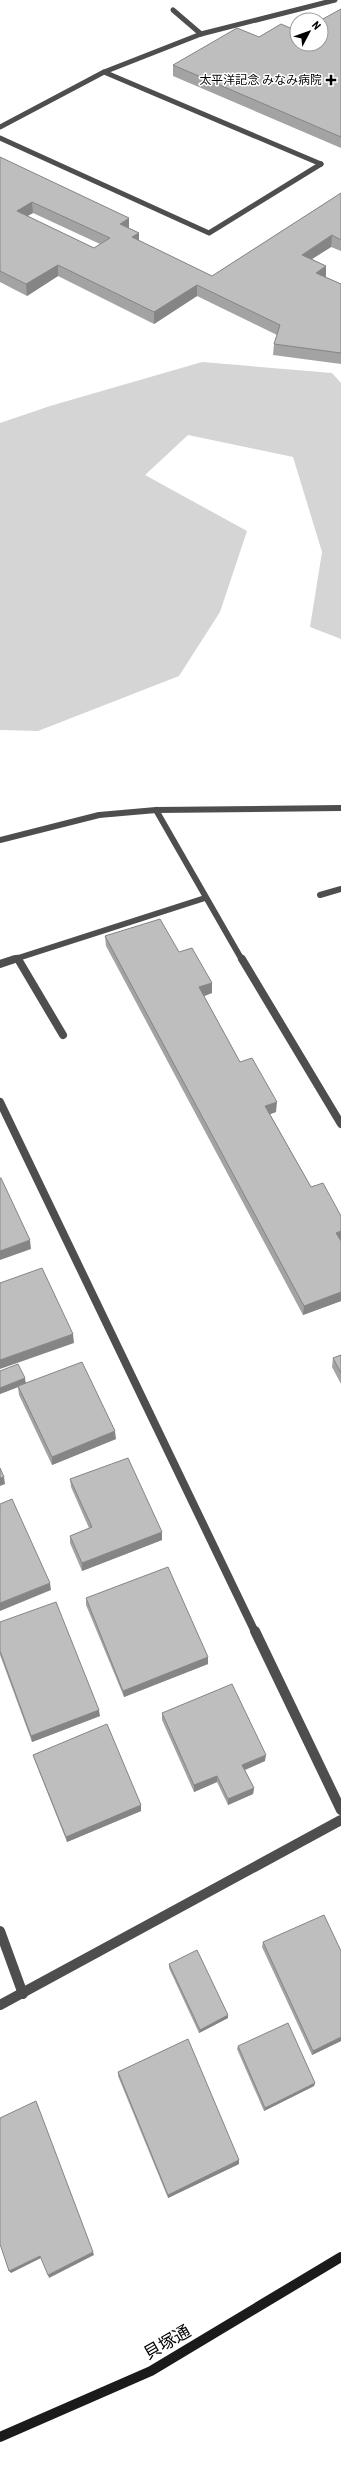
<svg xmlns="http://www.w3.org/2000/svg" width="341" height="2477" viewBox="0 0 341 2477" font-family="'Roboto Condensed','Noto Sans JP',sans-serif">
<rect width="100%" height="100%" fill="#fff"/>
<polygon fill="#d5d5d5" points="202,362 332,373 341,383 341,639 310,627 322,552 293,457 188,435 145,475 247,531 220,612 179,676 38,731 0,730 0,423 50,406"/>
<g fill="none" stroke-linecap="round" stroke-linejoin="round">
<g stroke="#4e4e4e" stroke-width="5">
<polyline points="173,10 201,34"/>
<polyline points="104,72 321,164"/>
<polyline points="0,127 104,72 201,34 335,0"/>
<polyline points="0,138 209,233 321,164"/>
</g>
<g stroke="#4e4e4e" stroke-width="6">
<polyline points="156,810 242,960"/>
<polyline points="320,895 341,889"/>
<polyline points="17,958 18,960"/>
<polyline points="12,960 205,898"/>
</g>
<g stroke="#4e4e4e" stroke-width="8">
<polyline points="18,959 63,1035"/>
<polyline points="242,959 341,1124"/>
<polyline points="0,964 15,959"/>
</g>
<polyline stroke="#4e4e4e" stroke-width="6" points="0,840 99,815 156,810 341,808"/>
<polyline stroke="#4e4e4e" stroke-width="8" points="0,1102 255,1632"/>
<g stroke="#4e4e4e" stroke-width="10">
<polyline points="255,1631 341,1810"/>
<polyline points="0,1931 23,1994"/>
<polyline points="0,2005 341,1820"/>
</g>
<polyline stroke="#1b1b1b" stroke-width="10" points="0,2437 151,2371 341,2257"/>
</g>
<g fill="#a3a3a3" fill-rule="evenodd">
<polygon points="341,9 341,148 173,76 173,65 259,37 297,44"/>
<path d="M 0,157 L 129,228 L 139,233 L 139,241 L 212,276 L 341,193 L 341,251 L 331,247 L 312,259 L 326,266 L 326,277 L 341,284 L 341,364 L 273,355 L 274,344 L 277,335 L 197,296 L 154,324 L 58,276 L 27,296 L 0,282 ZM 33,213 L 100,244 L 94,248 L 27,216 Z"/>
<polygon points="105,936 179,952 212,983 212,993 204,996 240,1062 276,1112 270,1114 311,1187 341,1216 341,1301 303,1315 106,946"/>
<polygon points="341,1355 341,1384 332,1367 333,1358"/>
<polygon points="0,1371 26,1383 116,1439 52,1465 19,1395 18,1387 0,1394"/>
<polygon points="70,1479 162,1532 162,1540 82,1571 70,1543 70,1536 89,1528 71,1487"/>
<polygon points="86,1598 208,1657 208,1664 124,1697 86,1605"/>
<polygon points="0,1622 100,1716 32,1742 0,1655"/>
<polygon points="162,1713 265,1761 245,1770 254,1788 253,1794 228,1805 217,1782 194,1792 162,1720"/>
<polygon points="33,1755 141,1811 67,1842 35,1761"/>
<polygon points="263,1942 341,2041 312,2055 262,1947"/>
<polygon points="169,1964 228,2018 199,2033 169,1968"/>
<polygon points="238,2046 315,2083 314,2086 264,2111 237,2049"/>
<polygon points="118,2072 239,2160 239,2164 168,2198 118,2076"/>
</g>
<g fill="#858585">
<polygon points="32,202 33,213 17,222 17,211"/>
<polygon points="129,218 129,229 120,224"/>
<polygon points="139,233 139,244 132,237"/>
<polygon points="332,235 331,247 301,266 302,255"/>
<polygon points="58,265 58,276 27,296 26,284"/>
<polygon points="326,266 326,277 316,273"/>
<polygon points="197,285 197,296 154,324 154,312"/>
<polygon points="212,983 212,993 199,998 199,987"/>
<polygon points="277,1102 276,1112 265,1116 265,1106"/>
<polygon points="341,1231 341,1240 335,1242 336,1233"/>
<polygon points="30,1240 31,1249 0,1260 0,1251"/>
<polygon points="341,1292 341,1301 303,1315 304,1306"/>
<polygon points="73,1334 74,1343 0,1369 0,1360"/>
<polygon points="25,1378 26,1384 0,1394 0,1388"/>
<polygon points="115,1431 116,1439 52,1465 52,1457"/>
<polygon points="4,1477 5,1484 0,1486 0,1478"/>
<polygon points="162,1532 162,1540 82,1571 82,1563"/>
<polygon points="50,1583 51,1590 0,1611 0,1603"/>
<polygon points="208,1657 208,1664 124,1697 123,1691"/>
<polygon points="99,1710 100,1716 32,1742 31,1736"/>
<polygon points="266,1755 265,1761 242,1771 242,1765"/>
<polygon points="217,1776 217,1782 194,1792 194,1785"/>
<polygon points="254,1788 253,1794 228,1805 228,1799"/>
<polygon points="141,1805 141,1811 67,1842 66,1837"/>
<polygon points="228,2015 228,2018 199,2033 200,2030"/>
<polygon points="341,2037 341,2041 312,2055 313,2051"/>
<polygon points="315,2083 314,2086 264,2111 265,2108"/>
<polygon points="239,2160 239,2164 168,2198 168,2195"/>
<polygon points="93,2252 94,2255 49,2278 48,2275"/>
<polygon points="40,2256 41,2258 11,2273 9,2271"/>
</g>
<g fill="#bebebe" stroke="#858585" fill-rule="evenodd">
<polygon points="341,9 341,137 173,65 237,28 259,37 281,24 297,31 297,44 321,44 321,20"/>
<path d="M 0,157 L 129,218 L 120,224 L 139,233 L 132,237 L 212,276 L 341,193 L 341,240 L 332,235 L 302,255 L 326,266 L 316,273 L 341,284 L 341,353 L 274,344 L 280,325 L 197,285 L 154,312 L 58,265 L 26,284 L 0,271 ZM 32,202 L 110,238 L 94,248 L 17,211 Z"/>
<polygon points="160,919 179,952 192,948 212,983 199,987 240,1062 252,1058 277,1102 265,1106 311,1187 323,1183 341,1216 341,1231 336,1233 341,1241 341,1292 304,1306 105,936"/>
<polygon points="0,1178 1,1178 30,1240 0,1251"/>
<polygon points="42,1268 73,1334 0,1360 0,1283"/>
<polygon points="341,1355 341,1373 333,1358"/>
<polygon points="82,1362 115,1431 52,1457 18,1386"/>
<polygon points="18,1364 25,1378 0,1388 0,1371"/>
<polygon points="128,1458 162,1532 82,1563 70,1536 92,1527 70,1479"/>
<polygon points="0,1468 4,1477 0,1478"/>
<polygon points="12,1499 50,1583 0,1603 0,1504"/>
<polygon points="168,1567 208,1657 123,1691 86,1598"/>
<polygon points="56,1602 99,1710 31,1736 0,1651 0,1622"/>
<polygon points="232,1684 266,1755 242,1765 254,1788 228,1799 217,1776 194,1785 162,1713"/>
<polygon points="107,1724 141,1805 66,1837 33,1755"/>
<polygon points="324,1915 341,1951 341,2037 313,2051 263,1942"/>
<polygon points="197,1950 228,2015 200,2030 169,1964"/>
<polygon points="288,2023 315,2083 265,2108 238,2046"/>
<polygon points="188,2039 239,2160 168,2195 118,2072"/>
<polygon points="36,2101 93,2252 48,2275 40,2256 9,2271 0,2244 0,2118"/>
</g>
<path fill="#000" stroke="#fff" stroke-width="1.5" d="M329 74h4v4h4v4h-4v4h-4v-4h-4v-4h4z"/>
<g text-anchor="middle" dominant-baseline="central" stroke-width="3" stroke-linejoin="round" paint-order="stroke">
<g font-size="12" fill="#000" stroke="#fff" text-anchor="end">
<text x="322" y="80">太平洋記念 みなみ病院</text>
</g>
<g font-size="17" fill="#000" stroke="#fff">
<text transform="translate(167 2342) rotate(-30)">貝塚通</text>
</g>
</g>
<g transform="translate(309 32) rotate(49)"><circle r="19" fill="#ffffff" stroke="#999999"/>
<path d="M0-3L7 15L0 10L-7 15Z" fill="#000000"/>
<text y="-6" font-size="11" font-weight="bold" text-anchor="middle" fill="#000000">N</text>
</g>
</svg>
